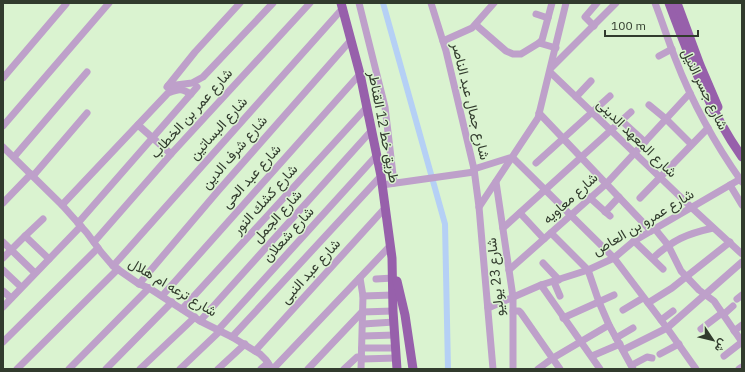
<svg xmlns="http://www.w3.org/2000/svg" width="745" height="372" viewBox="0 0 745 372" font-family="'IBM Plex Sans',Vazirmatn,sans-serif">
<rect width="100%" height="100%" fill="#daf3d0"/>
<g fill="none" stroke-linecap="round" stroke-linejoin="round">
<polyline stroke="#b5d0f5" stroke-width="6" points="383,3 445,224 448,369"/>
<g stroke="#bea0ca" stroke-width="7">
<polyline points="359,3 385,107 394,183"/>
<polyline points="431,3 446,51 474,169 479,207 493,369"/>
<path d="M 655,3 C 662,21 668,40 675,58 C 692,102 715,144 742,182"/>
<polyline points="536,14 548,18"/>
<polyline points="476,25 506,51 513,54 521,54 539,43 542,40 552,3"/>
<polyline points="594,26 585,17 597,3"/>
<polyline points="443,41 472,28 494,3"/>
<polyline points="539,43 556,48"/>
<polyline points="659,56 672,49"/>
<polyline points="551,68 616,3"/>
<polyline points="550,72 692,208 742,254"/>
<polyline points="3,78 66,4"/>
<polyline points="168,86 192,83 203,77 273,3"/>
<polyline points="167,87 195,52 240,3"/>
<polyline points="576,97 591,81"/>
<polyline points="649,105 666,119 691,144"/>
<polyline points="539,113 651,231"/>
<polyline points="622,121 645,142"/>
<polyline points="138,125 171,154"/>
<polyline points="3,126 109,3"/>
<polyline points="3,147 62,205 87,233 101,252 113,266 139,284 149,288 200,321 232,337 260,354 266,360 272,369"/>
<polyline points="14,157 87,72"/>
<polyline points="536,163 610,96"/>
<polyline points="474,169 509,158 513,158 515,160 614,258 667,328 696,369"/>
<polyline points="33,176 87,113"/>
<polyline points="496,182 513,297 513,369"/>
<polyline points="382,185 474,172"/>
<polyline points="730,185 742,205"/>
<polyline points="589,197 610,216"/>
<polyline points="640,198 708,128"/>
<polyline points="3,203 31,174"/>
<path d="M 62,205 L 168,93 C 179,89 181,88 191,94"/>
<polyline points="479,207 538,118 566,3"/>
<polyline points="605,212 619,197"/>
<polyline points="520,213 544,239"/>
<polyline points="78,223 197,87"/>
<polyline points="503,228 631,112"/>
<polyline points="655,229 668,245 681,271 699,290 714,301 742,342"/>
<polyline points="551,233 588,270 599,302 609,325 633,369"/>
<polyline points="25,236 43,219"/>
<polyline points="634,241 663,269"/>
<polyline points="3,242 35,273"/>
<polyline points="94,242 171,154 310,3"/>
<polyline points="3,258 25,236 49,259"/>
<path d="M 653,258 C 673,240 686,234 713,228"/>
<polyline points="543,263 559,280"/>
<polyline points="113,266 343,8"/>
<polyline points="3,270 21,287"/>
<polyline points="509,270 606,184 690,93"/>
<polyline points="360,278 363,296 361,369"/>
<polyline points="376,279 393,278"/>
<polyline points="554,282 560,296"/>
<polyline points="139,284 218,191 351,40"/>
<polyline points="541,285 600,369"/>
<polyline points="3,291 11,298"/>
<polyline points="162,296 360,74"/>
<polyline points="363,296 393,295"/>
<polyline points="737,299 742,295"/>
<polyline points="648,303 672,288 730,242"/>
<polyline points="3,307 81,226"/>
<polyline points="488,308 541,285 588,270 614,258 634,241 651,231 742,178"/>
<polyline points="182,309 367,107"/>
<polyline points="623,310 643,298"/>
<polyline points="513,311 519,311 521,313 560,369"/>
<polyline points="723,315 733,306"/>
<polyline points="563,318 614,295"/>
<polyline points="661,320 673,311"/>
<polyline points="200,321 372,130"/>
<polyline points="363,324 394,322"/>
<polyline points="701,329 722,313"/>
<polyline points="218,330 377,155"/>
<polyline points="734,331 742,325"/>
<polyline points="363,336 395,335"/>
<polyline points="232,337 381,176"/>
<polyline points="616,338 633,328"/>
<polyline points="3,342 98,248"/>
<polyline points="362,348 395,348"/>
<polyline points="623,350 667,328 742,262"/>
<polyline points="255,351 385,208"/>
<polyline points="660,354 679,344"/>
<polyline points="592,356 620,344"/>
<polyline points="724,356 742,342"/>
<polyline points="362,359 396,358"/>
<polyline points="632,365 647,357 652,358"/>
<polyline points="17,369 118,269"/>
<polyline points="69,369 149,288"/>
<polyline points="106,369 172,302"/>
<polyline points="140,369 195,317"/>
<polyline points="180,369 220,331"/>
<polyline points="218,369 245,344"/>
<polyline points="261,369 268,363"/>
<polyline points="273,369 390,246"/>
<polyline points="308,369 362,312 393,311"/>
<polyline points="344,369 357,357 362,357"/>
<polyline points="538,369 553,358 609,325"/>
<polyline points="739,369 742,367"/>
</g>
<g stroke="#9760ab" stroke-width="9">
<polyline points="341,3 360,74 381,176 392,258 393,311 397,369"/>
<path d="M 669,3 C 689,57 709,110 742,157"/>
<polyline points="677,3 700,65 718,107"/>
<polyline points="397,281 405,315 413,369"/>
</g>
</g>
<g text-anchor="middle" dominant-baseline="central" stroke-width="3" stroke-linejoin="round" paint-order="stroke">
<g font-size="14" fill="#313b2d" stroke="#daf3d0">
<text transform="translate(705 89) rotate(64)">شارع جسر النيل</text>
<text transform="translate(471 101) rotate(76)">شارع جمال عبد الناصر</text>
<text transform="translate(191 113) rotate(-48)">شارع عمر بن الخطاب</text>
<text transform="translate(384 127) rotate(79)">طريق خط 12 القناطر</text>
<text transform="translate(218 128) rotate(-48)">شارع البساتين</text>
<text transform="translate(637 138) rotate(44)">شارع المعهد الدينى</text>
<text transform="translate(234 152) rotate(-49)">شارع شرف الدين</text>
<text transform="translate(251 176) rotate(-48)">شارع عبد الحى</text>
<text transform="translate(570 198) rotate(-42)">شارع معاويه</text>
<text transform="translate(265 199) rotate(-48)">شارع كشك النور</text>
<text transform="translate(277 216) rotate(-48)">شارع الجمل</text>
<text transform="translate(643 222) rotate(-31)">شارع عمرو بن العاص</text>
<text transform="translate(288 234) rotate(-48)">شارع شعلان</text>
<text transform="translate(310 271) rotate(-48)">شارع عبد النبى</text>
<text transform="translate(495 277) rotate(-96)">شارع 23 يوليو</text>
<text transform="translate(173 287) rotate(31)">شارع ترعه ام هلال</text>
</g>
</g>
<rect width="745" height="372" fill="none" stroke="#313b2d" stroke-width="8"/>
<g transform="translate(713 340) rotate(125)" stroke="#daf3d0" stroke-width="3" paint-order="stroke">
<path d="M0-3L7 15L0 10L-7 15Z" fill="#313b2d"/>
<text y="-6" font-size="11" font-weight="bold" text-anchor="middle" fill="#313b2d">ش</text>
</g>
<path d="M605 30v6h93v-6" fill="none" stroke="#313b2d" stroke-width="2"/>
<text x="611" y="30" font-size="12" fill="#313b2d" stroke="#daf3d0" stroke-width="3" paint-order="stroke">100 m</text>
</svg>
